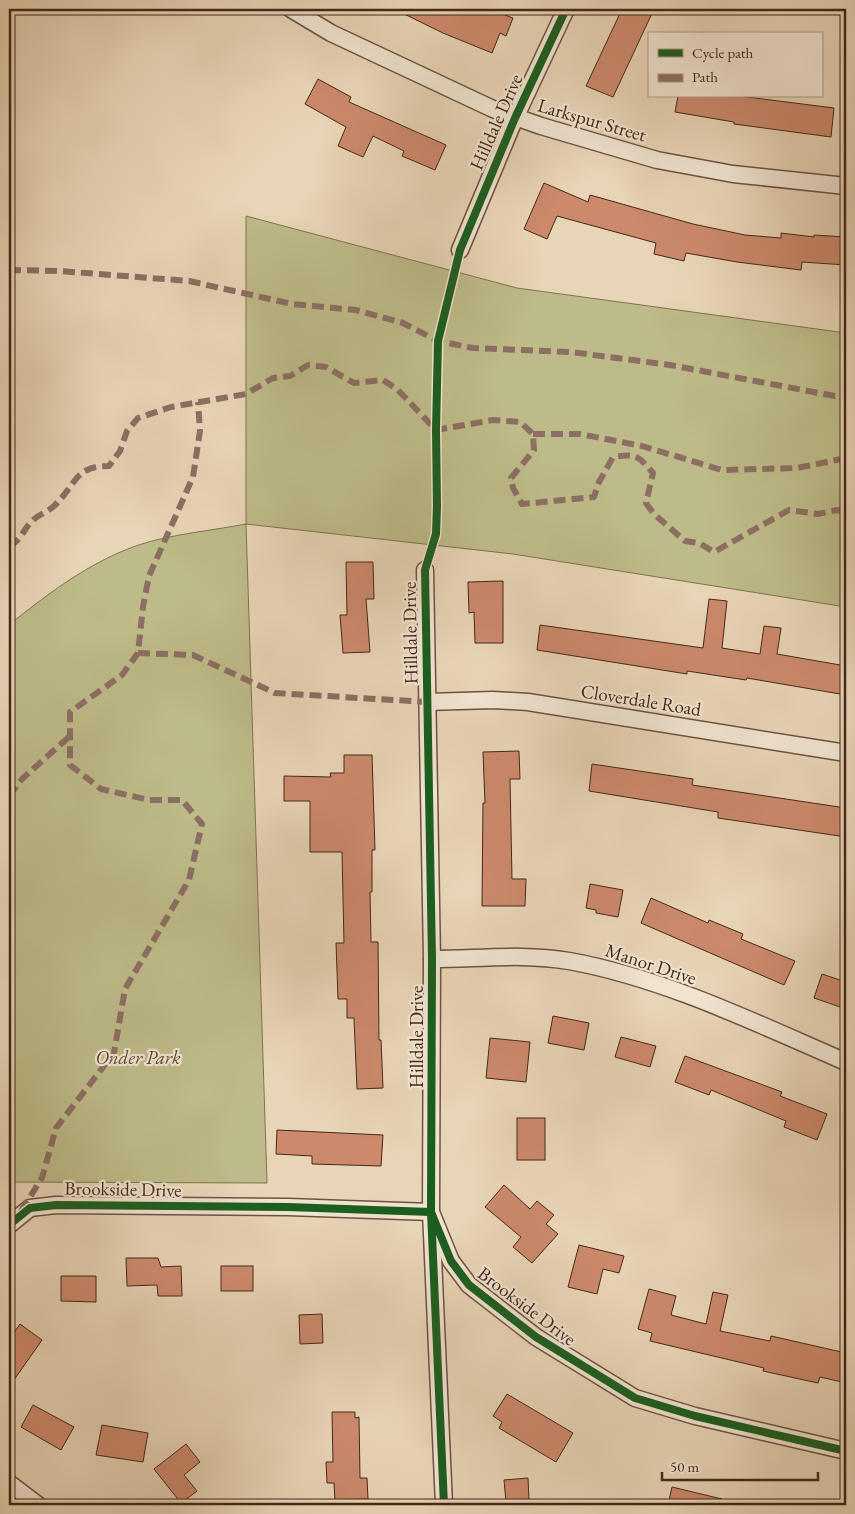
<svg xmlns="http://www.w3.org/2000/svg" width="855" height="1514" viewBox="0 0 855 1514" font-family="'EB Garamond',serif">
<rect width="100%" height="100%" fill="#e8d4b6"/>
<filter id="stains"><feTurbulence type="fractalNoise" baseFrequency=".004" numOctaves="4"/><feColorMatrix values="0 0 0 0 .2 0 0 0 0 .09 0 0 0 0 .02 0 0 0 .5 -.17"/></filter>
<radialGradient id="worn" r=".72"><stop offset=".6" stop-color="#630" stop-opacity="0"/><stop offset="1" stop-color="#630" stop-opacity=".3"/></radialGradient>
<path fill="#bdbb89" stroke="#817252" d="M 246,216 L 517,288 L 846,333 L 846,607 L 513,554 L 246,524 L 267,1183 L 9,1182 L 9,625 C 51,591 99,555 152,541 C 183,533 215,530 246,524 Z"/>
<g fill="#cc896c" stroke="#45281a">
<polygon points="394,9 507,9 505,15 513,18 506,36 500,33 492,53 443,33"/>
<polygon points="622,9 654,9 613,97 586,86"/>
<polygon points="318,79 351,97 349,102 446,145 435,170 402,156 404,151 373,136 363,157 338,146 346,127 305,104"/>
<polygon points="678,96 739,96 834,108 831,137 734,124 734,122 675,112"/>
<polygon points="544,183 588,202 590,195 693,224 745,235 781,238 781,233 814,237 814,235 846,237 846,265 802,262 801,270 737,262 686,253 684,261 654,254 656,243 557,216 547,239 524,229"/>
<polygon points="346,562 373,562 374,599 366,599 370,652 343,653 340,615 347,615"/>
<polygon points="503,581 503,643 475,643 474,612 469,613 468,582"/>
<polygon points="709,599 727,601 722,648 760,654 764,626 781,628 777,654 846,666 846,695 747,678 746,680 687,671 687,674 537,650 540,625 703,648"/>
<polygon points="519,751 520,779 510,779 512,879 526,879 525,906 482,906 483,803 485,803 483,752"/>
<polygon points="344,755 372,755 375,850 372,850 372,892 370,892 371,942 378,942 379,1040 381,1040 383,1088 357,1089 354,1018 347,1018 347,999 338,999 336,943 344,943 342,852 310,852 310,801 284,801 284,776 331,777 330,773 344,773"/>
<polygon points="592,764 693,779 692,785 846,808 846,837 718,818 718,812 589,791"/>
<polygon points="590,884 623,890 618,917 596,913 596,910 586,908"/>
<polygon points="651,898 708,923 709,920 743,934 741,939 795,961 784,985 641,923"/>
<polygon points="822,974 846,982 846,1009 814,998"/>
<polygon points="553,1016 589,1023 584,1050 548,1043"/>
<polygon points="621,1037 656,1046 650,1067 615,1057"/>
<polygon points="490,1038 530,1042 526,1082 486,1078"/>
<polygon points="685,1056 782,1092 780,1096 827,1114 817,1140 784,1127 786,1121 711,1090 709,1095 675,1082"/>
<rect x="517" y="1118" width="28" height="42"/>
<polygon points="277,1130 383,1135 381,1166 312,1164 312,1156 276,1154"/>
<polygon points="504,1185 530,1209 537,1201 554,1215 546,1224 558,1234 532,1263 513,1247 521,1237 485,1207"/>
<polygon points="579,1245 624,1256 619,1273 603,1269 597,1294 568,1287"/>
<polygon points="126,1258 158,1258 161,1267 181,1266 182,1296 158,1296 157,1285 127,1286"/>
<rect x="221" y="1266" width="32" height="25"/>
<polygon points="61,1276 96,1276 96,1302 61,1301"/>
<polygon points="649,1289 676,1296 671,1315 706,1324 713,1292 728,1295 720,1331 770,1341 771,1336 846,1353 846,1383 820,1377 818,1383 763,1371 764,1368 650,1341 652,1333 638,1329"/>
<polygon points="322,1314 323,1343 300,1344 299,1315"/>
<polygon points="20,1324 42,1340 9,1387 9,1340"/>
<polygon points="507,1394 573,1433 556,1462 499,1428 502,1422 493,1416"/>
<polygon points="33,1405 74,1427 61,1450 21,1427"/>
<polygon points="332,1412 355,1412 355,1418 359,1417 360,1478 367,1478 368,1499 335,1500 334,1483 327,1483 326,1462 333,1462"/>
<polygon points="102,1425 148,1433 143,1462 96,1455"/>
<polygon points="186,1444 200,1462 184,1475 197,1491 181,1503 154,1469"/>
<polygon points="528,1478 529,1500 506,1502 504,1480"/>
<polygon points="672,1487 722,1499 722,1505 668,1505"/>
</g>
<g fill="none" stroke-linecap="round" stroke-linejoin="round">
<defs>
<g id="street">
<polyline points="291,9 331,33 493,109 541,126 657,160 733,174 846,186"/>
<polyline points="460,250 515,118 566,9"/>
<polyline points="425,570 432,959 431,1212 444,1505"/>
<polyline points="427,702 493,700 528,702 846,753"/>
<path d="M 432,959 C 477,959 524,953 569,961 C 664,978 758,1024 846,1062"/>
<polyline points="9,1225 30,1208 56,1205 288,1207 431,1212 451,1261 469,1285 536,1337 635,1398 695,1416 846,1451"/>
<polyline points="9,1483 38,1505"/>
</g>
</defs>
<use href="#street" stroke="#6e5341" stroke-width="19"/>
<use href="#street" stroke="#f0e3d0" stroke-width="16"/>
<g stroke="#8d6e63" stroke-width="6" stroke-dasharray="12 6" stroke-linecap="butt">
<polyline points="9,270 60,271 189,281 292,304 356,310 403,323 438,341 473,348 571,352 670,365 835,396 846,395"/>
<polyline points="533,434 580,434 642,446 722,470 797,468 846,458"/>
<path d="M 9,546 C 21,541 23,530 32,521 C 38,515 47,512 54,506 C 77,484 74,466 109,466 L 120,451 L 127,431 L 138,418 L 171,407 L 246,394 L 273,378 L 290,376 L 308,365 L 326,367 L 354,383 L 383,380 L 398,390 L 436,430 L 493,420 L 520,422 L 533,434 L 534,450 L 511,478 L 513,488 L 522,504 L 594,497 L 599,482 L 613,457 C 637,453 638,456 653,473 L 646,503 L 654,514 L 685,541 L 699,543 L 714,552 L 789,510 L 818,514 L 837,510 L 846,512"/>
<polyline points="138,653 193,655 275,693 427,702"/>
<polyline points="9,796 22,779 70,736"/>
<polyline points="21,1211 42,1178 56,1128 114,1053 125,989 189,880 202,824 182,800 149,800 101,789 70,765 70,712 122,675 138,653 143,607 149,576 193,477 200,431 198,402"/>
</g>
<defs>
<g id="cycleway">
<polyline points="9,1225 30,1208 56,1205 288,1207 431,1212 451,1261 469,1285 536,1337 635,1398 695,1416 846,1451"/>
<polyline points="444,1505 431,1212 432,959 425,570 436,534 437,506 436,430 438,341 460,250 515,118 566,9"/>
</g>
</defs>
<use href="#cycleway" stroke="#f0e3d0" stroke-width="11"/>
<use href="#cycleway" stroke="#1b5e20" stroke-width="8"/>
</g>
<g text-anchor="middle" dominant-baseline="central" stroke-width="4.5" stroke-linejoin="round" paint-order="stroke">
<g font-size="19" fill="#45281a" stroke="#f0e3d0">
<text transform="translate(592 120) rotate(16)">Larkspur Street</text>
<text transform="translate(496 122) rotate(-66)">Hilldale Drive</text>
<text transform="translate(410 633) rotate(-91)">Hilldale Drive</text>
<text transform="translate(641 700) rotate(9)">Cloverdale Road</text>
<text transform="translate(651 964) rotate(18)">Manor Drive</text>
<text transform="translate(416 1037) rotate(-90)">Hilldale Drive</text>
<text transform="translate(123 1189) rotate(1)">Brookside Drive</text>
<text transform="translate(527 1306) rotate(37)">Brookside Drive</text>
</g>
<g font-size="19" font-style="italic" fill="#5d4530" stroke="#f0e3d0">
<text x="138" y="1057">Onder Park</text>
</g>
</g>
<rect width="855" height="1514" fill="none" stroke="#e8d4b6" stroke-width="30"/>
<rect x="10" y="10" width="835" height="1494" fill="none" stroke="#45281a" stroke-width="2.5"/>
<rect x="15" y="15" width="825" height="1484" fill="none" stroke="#45281a"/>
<rect x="648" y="32" width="175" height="65" fill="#f0e3d0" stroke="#ac9887"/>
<rect x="658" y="49" width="25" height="8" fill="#1b5e20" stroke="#ac9887"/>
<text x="692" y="58" font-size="15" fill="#45281a">Cycle path</text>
<rect x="658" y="74" width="25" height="8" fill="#8d6e63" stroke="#ac9887"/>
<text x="692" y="82" font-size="15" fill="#45281a">Path</text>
<path d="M662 1472v8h156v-8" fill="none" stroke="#45281a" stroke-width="2.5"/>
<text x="670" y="1472" font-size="15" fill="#45281a" stroke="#f0e3d0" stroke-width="4" paint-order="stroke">50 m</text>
<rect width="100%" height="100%" filter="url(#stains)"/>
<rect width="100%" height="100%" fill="url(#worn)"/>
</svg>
